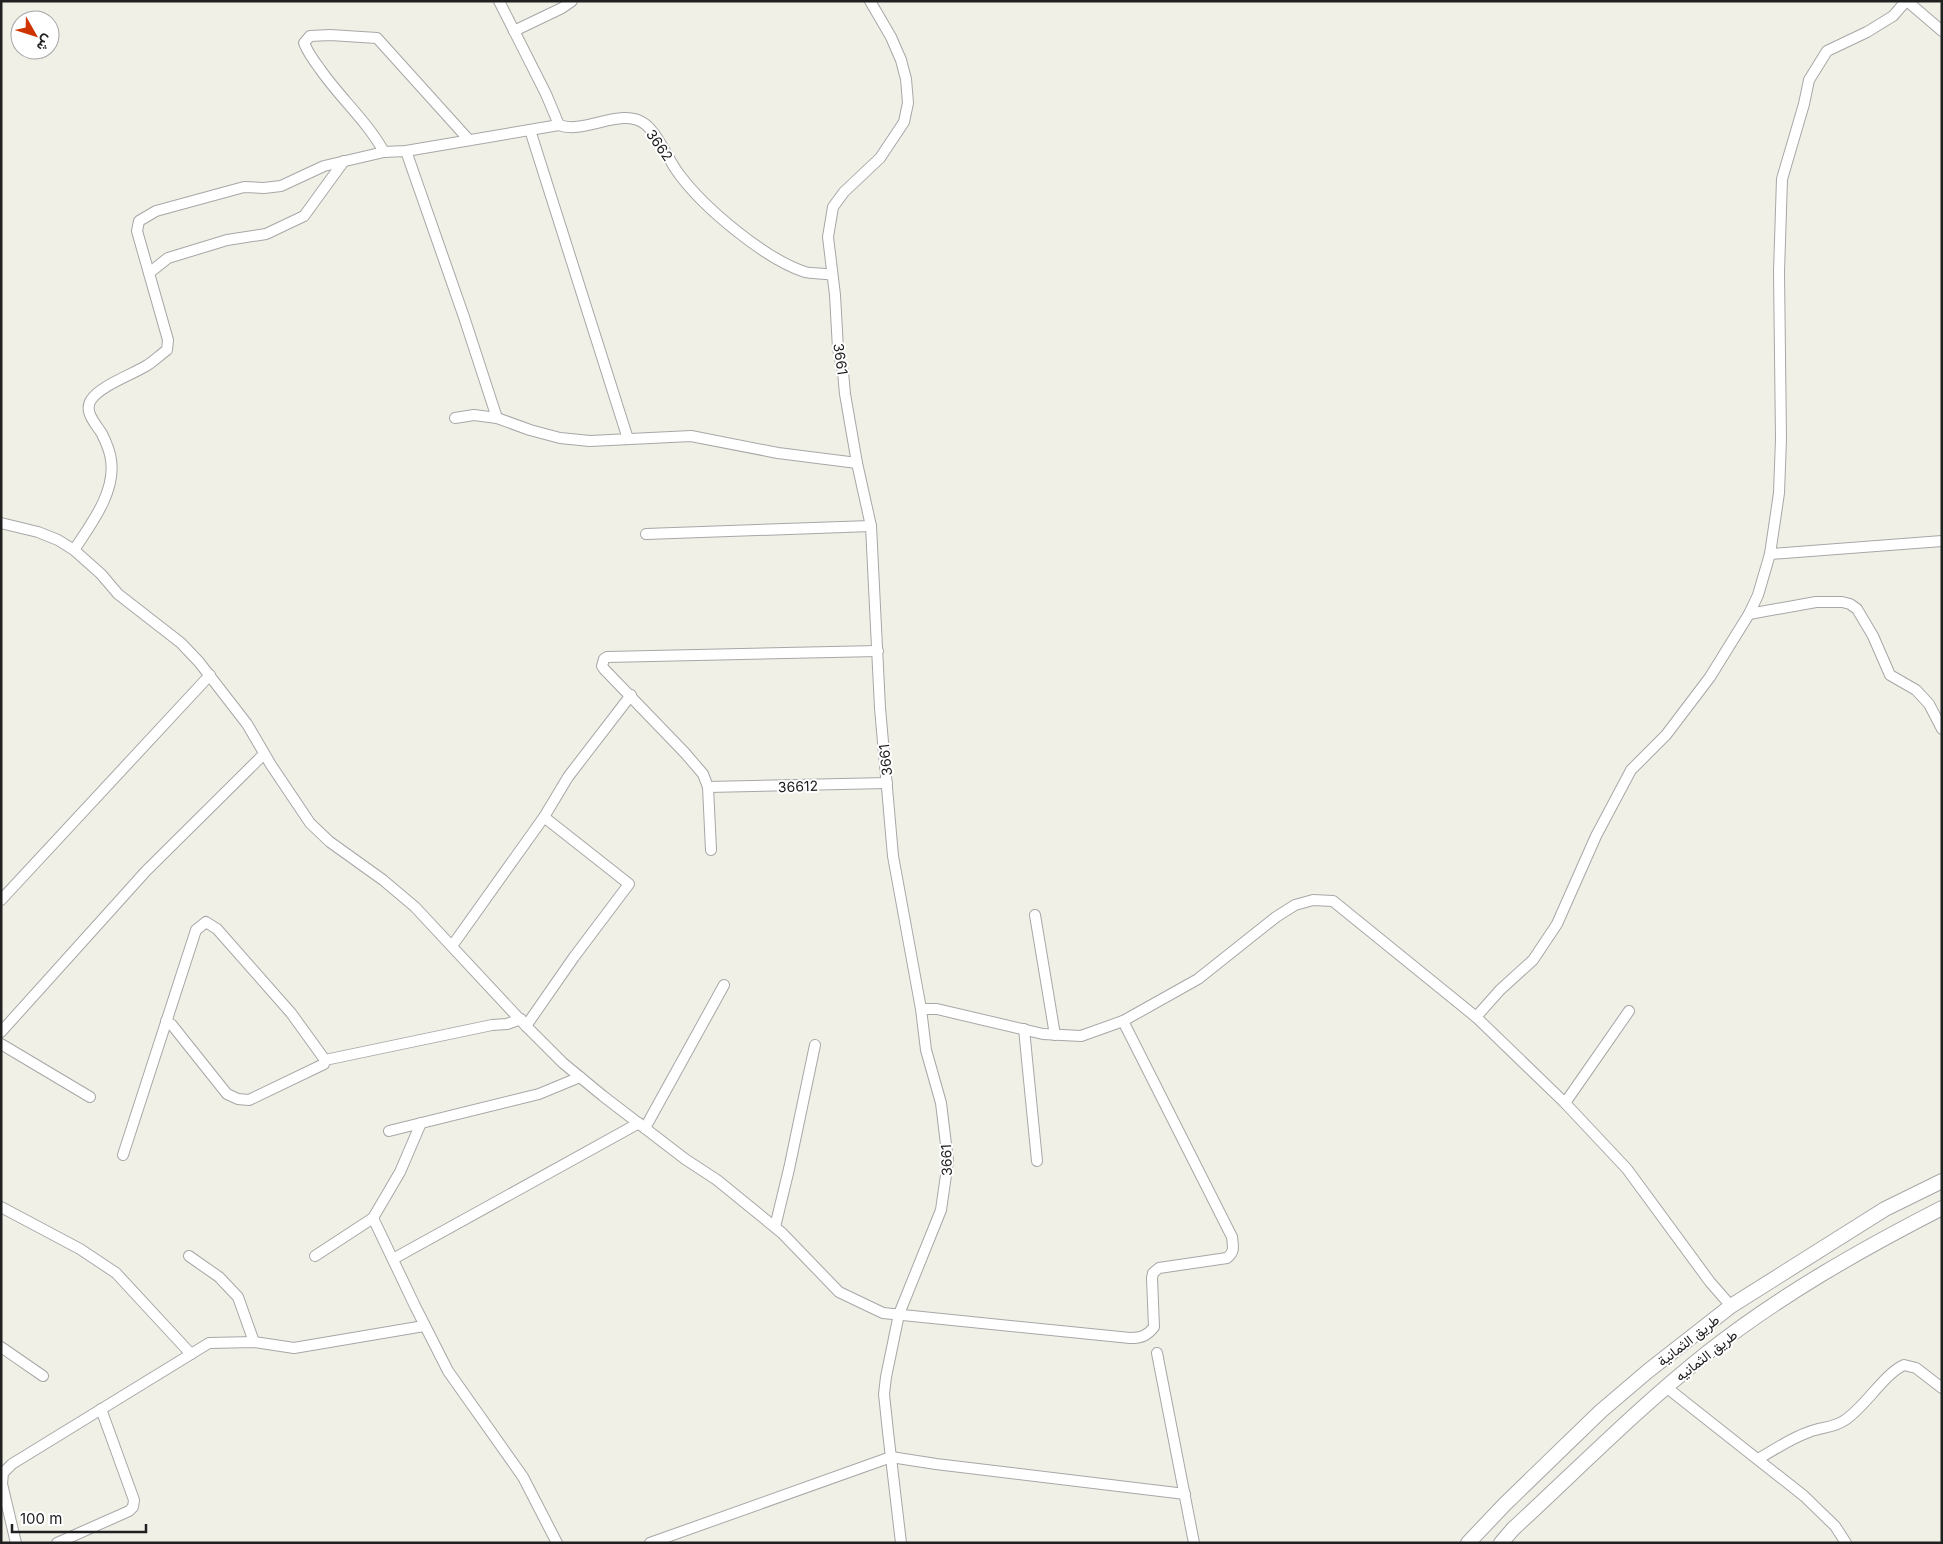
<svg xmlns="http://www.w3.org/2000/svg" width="1943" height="1544" viewBox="0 0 1943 1544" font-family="Inter,Vazirmatn,sans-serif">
<rect width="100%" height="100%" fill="#f1f0e6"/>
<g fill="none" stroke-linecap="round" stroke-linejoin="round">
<defs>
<g id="minor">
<path d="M 499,1 L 546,94 L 559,125 C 584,135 622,106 645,124 C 659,135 668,160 679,174 C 704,208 765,259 805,272 C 813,274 823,273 832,275"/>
<polyline points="870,1 891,37 901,60 906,79 908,103 904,122 880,158 844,192 833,207 828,237 835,295 838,349 843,372 845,394 857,463 871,526 880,708 893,856 921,1009 926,1050 941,1103 948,1161 941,1210 899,1314 886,1377 884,1394 888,1432 901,1543"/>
<polyline points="1907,1 1942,31"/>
<polyline points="514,31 562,8 572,1"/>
<polyline points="530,130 628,439"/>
<polyline points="406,151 464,317 497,418"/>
<path d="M 384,152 C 367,121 340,98 320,69 C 314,61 308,53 304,43 L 310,36 L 330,35 L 377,38 L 469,140"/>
<polyline points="149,273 168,258 227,240 266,234 304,216 344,161"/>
<polyline points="455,418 474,415 497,418 530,430 560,438 590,441 691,436 778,453 857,463"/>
<path d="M 1,523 L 38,532 L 58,540 L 74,550 L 101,574 L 118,594 L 181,643 L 199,662 L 247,724 L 271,765 L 310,823 L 330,842 L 383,880 L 415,907 L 526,1026 L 563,1063 L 603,1096 L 685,1159 L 717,1180 L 782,1233 L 839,1292 L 883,1313 L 1130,1338 C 1141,1338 1147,1336 1154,1327 L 1152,1278 L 1153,1273 L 1159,1268 L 1227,1258 C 1235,1252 1233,1246 1232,1237 L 1123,1021"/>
<polyline points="646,534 871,526"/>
<path d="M 74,550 C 91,524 116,492 111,460 C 110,451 106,442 102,434 C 97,425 83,412 91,400 C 100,386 131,375 146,366 C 153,362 160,355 167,350 L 168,340 L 137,231 L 139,221 L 156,211 L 244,187 L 264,188 L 281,186 L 324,166 L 384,152 L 406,151 L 559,125"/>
<polyline points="1770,554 1942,541"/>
<polyline points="1749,614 1816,602 1842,602 1850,604 1857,609 1873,636 1890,675 1916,690 1929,704 1942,729"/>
<polyline points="708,787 887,783"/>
<polyline points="711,850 708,787 703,774 685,753 604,669 602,666 604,659 607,657 878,651"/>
<polyline points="1,900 210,675"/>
<polyline points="1035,915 1055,1035"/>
<polyline points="452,946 544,817 568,777 631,695"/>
<polyline points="921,1009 937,1009 1043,1034 1081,1036 1123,1021 1198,979 1276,917 1295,905 1313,900 1333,901 1476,1017 1565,1103 1627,1169 1710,1282 1731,1306"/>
<polyline points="1476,1017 1500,990 1533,960 1557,924 1596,836 1631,770 1666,735 1710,677 1749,614 1758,595 1770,554 1779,493 1781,439 1779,272 1782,179 1804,104 1809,80 1827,51 1867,32 1893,16 1906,1"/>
<polyline points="166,1021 172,1025 227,1094 238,1099 249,1100 324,1064 325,1060 492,1025 507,1024 521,1019"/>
<polyline points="526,1026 574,957 629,884 544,817"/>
<polyline points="1024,1029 1037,1161"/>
<polyline points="1,1032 146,871 264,754"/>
<polyline points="1,1044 90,1097"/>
<polyline points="1565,1103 1629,1011"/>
<polyline points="645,1128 724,985"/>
<polyline points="389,1131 539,1094 580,1077"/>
<polyline points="123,1155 196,930 206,922 217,929 291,1013 325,1060"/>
<polyline points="1,1207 80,1249 116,1273 191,1354"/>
<polyline points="373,1218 415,1306 448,1371 523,1477 557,1543"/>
<polyline points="775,1227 789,1169 815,1045"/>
<polyline points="189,1256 219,1277 238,1297 254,1342"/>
<polyline points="315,1256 373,1218 400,1172 421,1123"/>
<polyline points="393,1259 639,1123"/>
<polyline points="1,1347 43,1376"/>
<polyline points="1157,1353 1194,1543"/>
<polyline points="1666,1387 1804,1496 1835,1526 1846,1543"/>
<path d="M 1758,1459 C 1774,1450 1791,1438 1809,1432 C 1821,1427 1834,1428 1845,1420 C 1865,1407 1884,1374 1904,1365 L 1916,1368 L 1942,1388"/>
<polyline points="16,1543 2,1484 3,1473 12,1464 209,1343 254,1342 294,1348 424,1326"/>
<polyline points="57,1543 129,1511 133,1507 134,1500 101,1409"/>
<polyline points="650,1543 891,1457 936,1464 1185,1494"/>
</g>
<g id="tertiary">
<polyline points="1468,1543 1505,1504 1601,1411 1648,1371 1731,1306 1885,1209 1942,1181"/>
<path d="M 1501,1543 L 1513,1529 C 1577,1470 1639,1407 1707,1353 C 1779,1296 1860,1250 1942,1208"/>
</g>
</defs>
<use href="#minor" stroke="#a7a7a7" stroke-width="12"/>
<use href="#tertiary" stroke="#a7a7a7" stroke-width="16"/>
<use href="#minor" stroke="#fff" stroke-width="10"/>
<use href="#tertiary" stroke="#fff" stroke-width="14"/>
</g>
<g text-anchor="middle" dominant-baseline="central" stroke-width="4" stroke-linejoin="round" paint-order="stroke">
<g font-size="14" fill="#202020" stroke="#fff">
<text transform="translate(660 145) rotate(55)">3662</text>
<text transform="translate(841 359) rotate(82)">3661</text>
<text transform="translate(885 760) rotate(-96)">3661</text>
<text transform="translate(798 786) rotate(-2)">36612</text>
<text transform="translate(946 1160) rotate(-92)">3661</text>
<text transform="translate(1688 1340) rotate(-38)">طريق الثمانية</text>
<text transform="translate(1706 1355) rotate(-38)">طريق الثمانيه</text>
</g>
</g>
<rect width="1943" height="1544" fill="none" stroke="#202020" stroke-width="5"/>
<g transform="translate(35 35) rotate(129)"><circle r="24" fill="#ffffff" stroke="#a6a6a6"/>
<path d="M0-4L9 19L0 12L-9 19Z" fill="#cf3300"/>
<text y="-8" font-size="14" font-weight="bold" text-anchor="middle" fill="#202020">ش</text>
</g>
<path d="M12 1524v8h134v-8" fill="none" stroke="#202020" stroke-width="2.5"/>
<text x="20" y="1524" font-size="15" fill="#202020" stroke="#ffffff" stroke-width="4" paint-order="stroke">100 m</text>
</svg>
